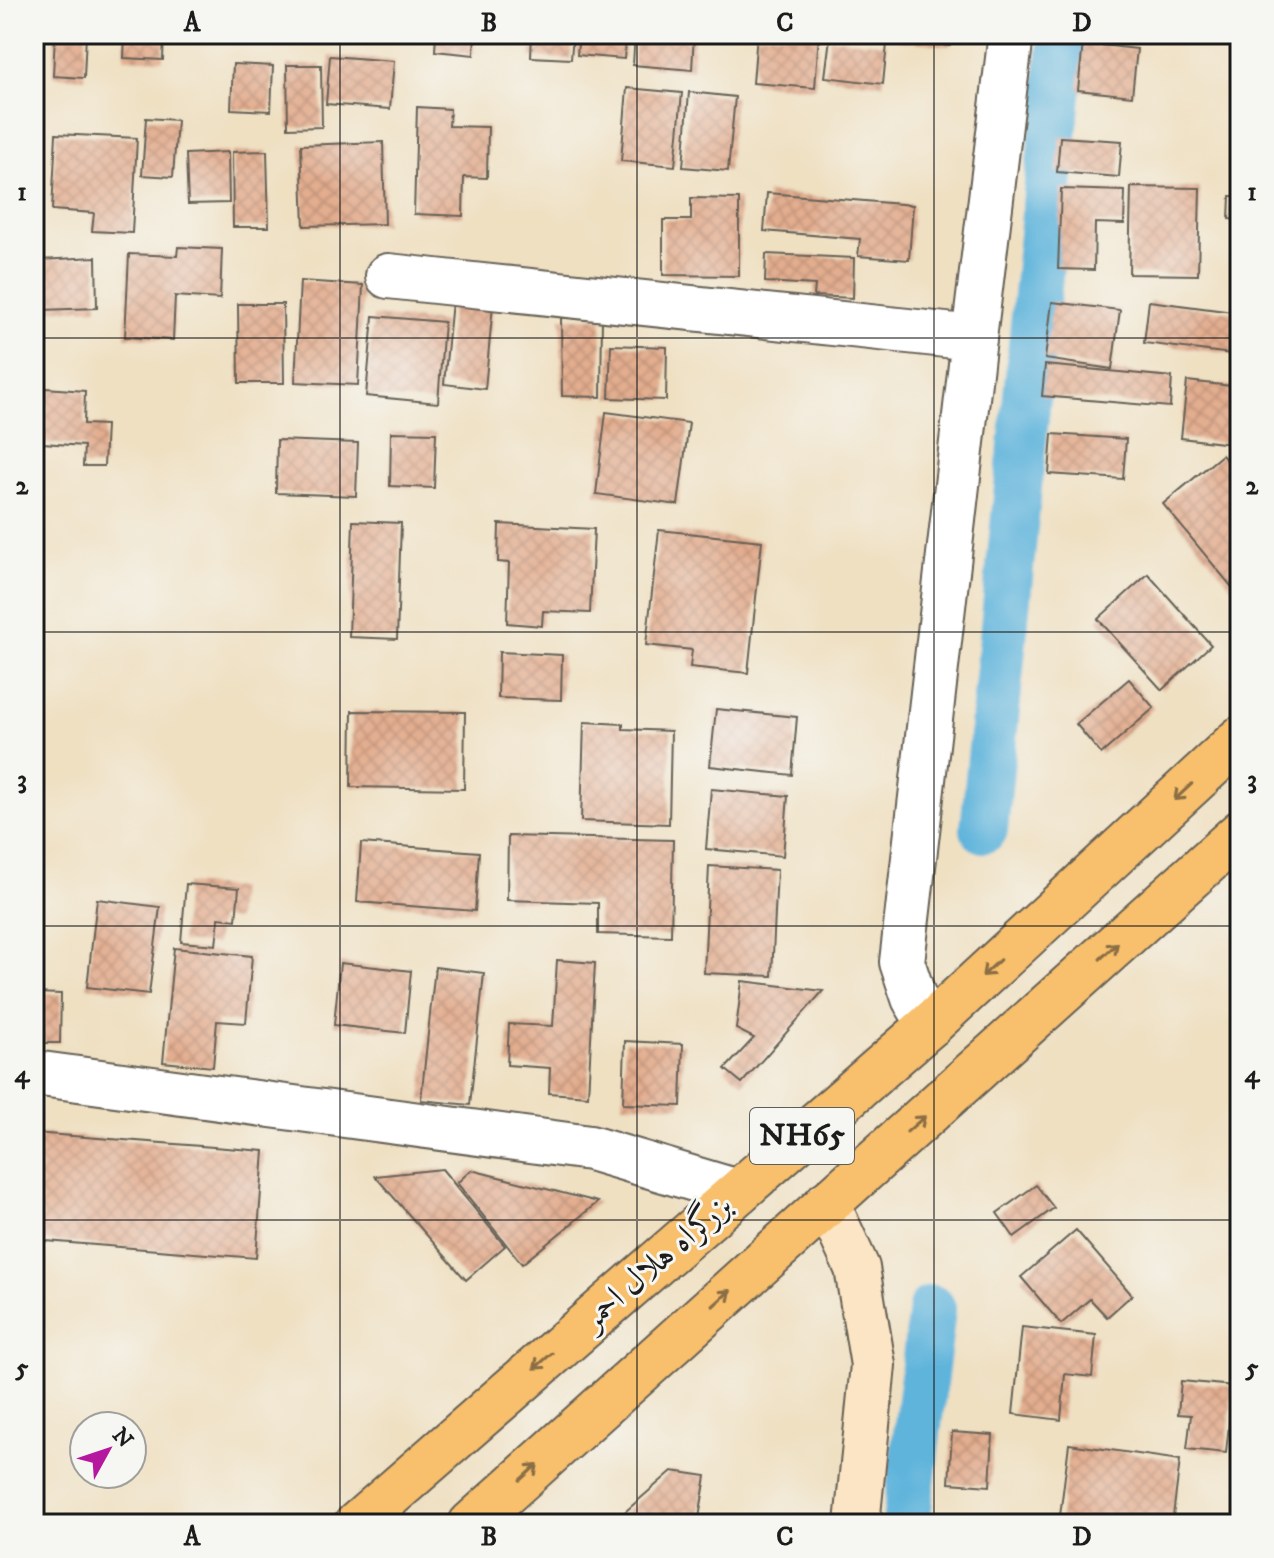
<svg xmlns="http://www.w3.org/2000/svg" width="1274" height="1558" viewBox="0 0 1274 1558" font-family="'IM FELL DW Pica',Amiri,serif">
<defs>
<pattern id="building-cross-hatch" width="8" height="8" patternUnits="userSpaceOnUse" patternTransform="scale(2)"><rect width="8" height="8" fill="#e3ad8f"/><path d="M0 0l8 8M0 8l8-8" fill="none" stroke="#c2947b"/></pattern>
</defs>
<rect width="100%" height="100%" fill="#f6f6f2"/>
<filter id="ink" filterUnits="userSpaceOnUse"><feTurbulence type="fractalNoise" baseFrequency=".0125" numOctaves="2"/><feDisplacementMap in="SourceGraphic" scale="16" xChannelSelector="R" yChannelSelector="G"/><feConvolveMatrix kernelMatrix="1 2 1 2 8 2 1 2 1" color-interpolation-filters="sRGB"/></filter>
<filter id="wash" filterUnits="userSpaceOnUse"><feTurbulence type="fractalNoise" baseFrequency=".006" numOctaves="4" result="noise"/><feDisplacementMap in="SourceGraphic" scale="32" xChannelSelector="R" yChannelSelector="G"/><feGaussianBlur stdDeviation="1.8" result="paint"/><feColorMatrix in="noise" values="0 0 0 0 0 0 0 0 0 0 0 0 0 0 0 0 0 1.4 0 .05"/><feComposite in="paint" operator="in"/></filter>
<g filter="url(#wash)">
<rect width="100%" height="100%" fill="#efe0c2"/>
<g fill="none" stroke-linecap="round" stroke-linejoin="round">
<g stroke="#5fb4db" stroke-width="48">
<polyline points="984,829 1063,34"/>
<polyline points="906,1524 932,1309"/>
</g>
</g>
<g id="blocks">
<g fill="url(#building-cross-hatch)">
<polygon points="55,34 86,34 84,78 53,76"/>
<polygon points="125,34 164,34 163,60 124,58"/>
<polygon points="436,34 475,34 474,55 435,51"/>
<polygon points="532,34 573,34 571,59 531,57"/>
<polygon points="579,34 626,34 624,59 577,55"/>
<polygon points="635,34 694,34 692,70 633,65"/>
<polygon points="757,34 819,34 815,88 753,83"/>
<polygon points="898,34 951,34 950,46 898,40"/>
<polygon points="830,38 887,44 883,84 825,77"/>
<polygon points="1083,43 1137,49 1132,96 1078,90"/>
<polygon points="330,56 394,61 390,109 326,104"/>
<polygon points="233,64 273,66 271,111 231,109"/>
<polygon points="287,65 321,65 322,127 288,128"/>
<polygon points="627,88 682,93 675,166 621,161"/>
<polygon points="689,92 735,97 728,171 683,167"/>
<polygon points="417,107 450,109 449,126 488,127 487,178 464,177 463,216 414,214"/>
<polygon points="146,118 177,120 173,177 142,175"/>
<polygon points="56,134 137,138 132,233 92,231 94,213 52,210"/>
<polygon points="1060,137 1122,141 1119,177 1057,172"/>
<polygon points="383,142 385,224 304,226 301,145"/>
<polygon points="267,151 269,227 233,227 232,152"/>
<polygon points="228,152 229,203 188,204 186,154"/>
<polygon points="1131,187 1200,188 1198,275 1129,274"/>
<polygon points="1061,189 1125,191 1124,224 1095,223 1094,270 1058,269"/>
<polygon points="767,193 913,205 909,260 858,256 860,239 764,231"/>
<polygon points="1230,196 1240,196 1240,220 1229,219"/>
<polygon points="691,198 739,199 739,276 663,275 663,220 691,220"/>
<polygon points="178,247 222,249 220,299 175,296 173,340 125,337 129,254 177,256"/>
<polygon points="766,254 854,258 853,298 814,296 815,285 765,282"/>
<polygon points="96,257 97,308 42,310 40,260"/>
<polygon points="300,281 363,285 358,385 295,382"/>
<polygon points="453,291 494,295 485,389 444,384"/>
<polygon points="1149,301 1240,313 1240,355 1144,343"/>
<polygon points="1052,302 1120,310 1112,369 1045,359"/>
<polygon points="238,304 283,304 284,383 239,383"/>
<polygon points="373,316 444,322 438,403 366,396"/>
<polygon points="561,318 602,318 601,397 562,396"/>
<polygon points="611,345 667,347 666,400 609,398"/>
<polygon points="1045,365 1172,377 1170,407 1042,396"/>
<polygon points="1187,381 1240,387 1240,445 1181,438"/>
<polygon points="45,388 85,391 84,424 106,425 104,466 83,466 84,446 43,443"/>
<polygon points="606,412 689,423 678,505 596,494"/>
<polygon points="391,432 436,433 434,488 390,486"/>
<polygon points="1052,434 1126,439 1123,479 1049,474"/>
<polygon points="277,440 358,443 356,496 276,493"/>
<polygon points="1222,455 1240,476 1240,597 1163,504"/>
<polygon points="353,521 401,523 397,639 349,637"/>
<polygon points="499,524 594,529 590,613 543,611 542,626 507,623 509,563 498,562"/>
<polygon points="659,530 762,541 748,673 690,667 692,650 646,645"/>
<polygon points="1148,574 1211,645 1162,690 1098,619"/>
<polygon points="499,652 562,655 561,700 498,698"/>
<polygon points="1129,679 1154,708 1101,754 1076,724"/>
<polygon points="716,709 797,717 792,775 710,766"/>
<polygon points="352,711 465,712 464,789 351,787"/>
<polygon points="584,722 623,724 623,729 671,731 669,824 581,821"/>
<polygon points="711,789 788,796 783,856 706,849"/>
<polygon points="508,836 673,840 671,936 598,934 598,903 507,900"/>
<polygon points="361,843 479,852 475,911 357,902"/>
<polygon points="709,866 777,870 772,976 704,973"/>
<polygon points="186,884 239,888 236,920 219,918 216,945 181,942"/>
<polygon points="97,899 160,907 149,994 87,987"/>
<polygon points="174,948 252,956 246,1023 217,1021 213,1067 163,1062"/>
<polygon points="557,960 595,963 588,1096 549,1093 550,1068 507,1065 509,1024 553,1026"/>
<polygon points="340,963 411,971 405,1033 334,1025"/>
<polygon points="435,967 484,973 470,1105 421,1100"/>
<polygon points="742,981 823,991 742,1083 725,1069 754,1038 736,1029"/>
<polygon points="34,993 61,994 60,1043 34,1043"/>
<polygon points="625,1041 683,1044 681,1106 623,1104"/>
<polygon points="34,1133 264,1151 256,1258 34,1240"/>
<polygon points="442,1169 505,1246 466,1280 375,1176"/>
<polygon points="471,1170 598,1202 522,1264 457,1183"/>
<polygon points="1036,1185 1054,1208 1014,1237 997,1213"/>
<polygon points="1076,1230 1132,1295 1107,1317 1090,1299 1061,1324 1021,1277"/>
<polygon points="1022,1327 1096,1335 1092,1377 1065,1374 1061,1420 1013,1414"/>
<polygon points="1181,1381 1233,1386 1226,1453 1187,1449 1191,1415 1178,1414"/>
<polygon points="952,1432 993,1435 990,1486 949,1483"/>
<polygon points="1069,1444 1180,1460 1172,1524 1059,1524"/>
<polygon points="672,1471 706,1476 698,1524 611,1524"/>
</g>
</g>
</g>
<g filter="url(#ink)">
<use href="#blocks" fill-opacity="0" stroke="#666156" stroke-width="2"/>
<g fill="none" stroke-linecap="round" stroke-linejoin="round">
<defs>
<g id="street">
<polyline points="388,276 974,338"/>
<polyline points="930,1025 914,998 902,962 974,338 1011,34"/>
<polyline points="34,1073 590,1148 738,1192"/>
</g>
<polyline id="secondary" points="827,1203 857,1268 873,1365 857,1524"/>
<g id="highway">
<polyline points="357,1524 930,1025 1240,739"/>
<polyline points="471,1524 1240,833"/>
</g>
</defs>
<use href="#street" stroke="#666156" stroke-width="48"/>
<use href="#secondary" stroke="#666156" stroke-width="48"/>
<use href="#highway" stroke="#666156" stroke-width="48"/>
<use href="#street" stroke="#fff" stroke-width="44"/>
<use href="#secondary" stroke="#fce5c4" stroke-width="44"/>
<use href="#highway" stroke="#f8bf6c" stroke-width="44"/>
</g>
<defs><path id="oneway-shaft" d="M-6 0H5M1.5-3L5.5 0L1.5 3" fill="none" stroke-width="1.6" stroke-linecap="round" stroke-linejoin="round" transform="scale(2)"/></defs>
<g stroke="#8a6e44">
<use href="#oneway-shaft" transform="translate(1183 792) rotate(137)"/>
<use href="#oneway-shaft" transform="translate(1109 951) rotate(-42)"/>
<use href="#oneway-shaft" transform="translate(991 968) rotate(137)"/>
<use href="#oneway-shaft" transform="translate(916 1124) rotate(-41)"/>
<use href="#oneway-shaft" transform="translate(722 1298) rotate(-42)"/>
<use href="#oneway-shaft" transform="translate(543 1361) rotate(139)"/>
<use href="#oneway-shaft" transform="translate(529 1472) rotate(-42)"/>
</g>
</g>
<path fill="none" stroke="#1c1c1c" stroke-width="2" stroke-opacity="0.55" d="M 340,34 L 340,1524M 637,34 L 637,1524M 934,34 L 934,1524M 34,338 L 1240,338M 34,632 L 1240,632M 34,926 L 1240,926M 34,1220 L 1240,1220"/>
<g text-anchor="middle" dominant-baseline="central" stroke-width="6" stroke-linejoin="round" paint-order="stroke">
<rect fill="#f6f6f2" stroke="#5d5d5c" stroke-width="2" x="750" y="1108" width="104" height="56" rx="6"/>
<g font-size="32" font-weight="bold" fill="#1c1c1c">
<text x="802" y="1136">NH65</text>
</g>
<g font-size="34" fill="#1c1c1c" stroke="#f6f6f2">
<text transform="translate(657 1262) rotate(-41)">بزرگراه هلال احمر</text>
</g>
</g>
<rect width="1274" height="1558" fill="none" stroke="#f6f6f2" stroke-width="88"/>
<g transform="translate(108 1450) rotate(50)"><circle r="38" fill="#f6f6f2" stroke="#9f9f9c" stroke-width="2"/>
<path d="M0-6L14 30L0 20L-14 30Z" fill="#b5179e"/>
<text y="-12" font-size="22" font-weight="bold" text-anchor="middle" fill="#1c1c1c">N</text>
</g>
<rect x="44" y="44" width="1186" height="1470" fill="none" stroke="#1c1c1c" stroke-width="3"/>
<g font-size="26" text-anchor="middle" font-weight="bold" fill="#1c1c1c">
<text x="192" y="31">A</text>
<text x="489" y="31">B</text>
<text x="785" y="31">C</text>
<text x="1082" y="31">D</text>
<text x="22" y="200">1</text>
<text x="1252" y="200">1</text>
<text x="22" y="494">2</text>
<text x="1252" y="494">2</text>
<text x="22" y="788">3</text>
<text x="1252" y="788">3</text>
<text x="22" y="1082">4</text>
<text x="1252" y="1082">4</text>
<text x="22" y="1376">5</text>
<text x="1252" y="1376">5</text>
<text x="192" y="1545">A</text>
<text x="489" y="1545">B</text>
<text x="785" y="1545">C</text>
<text x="1082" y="1545">D</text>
</g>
</svg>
